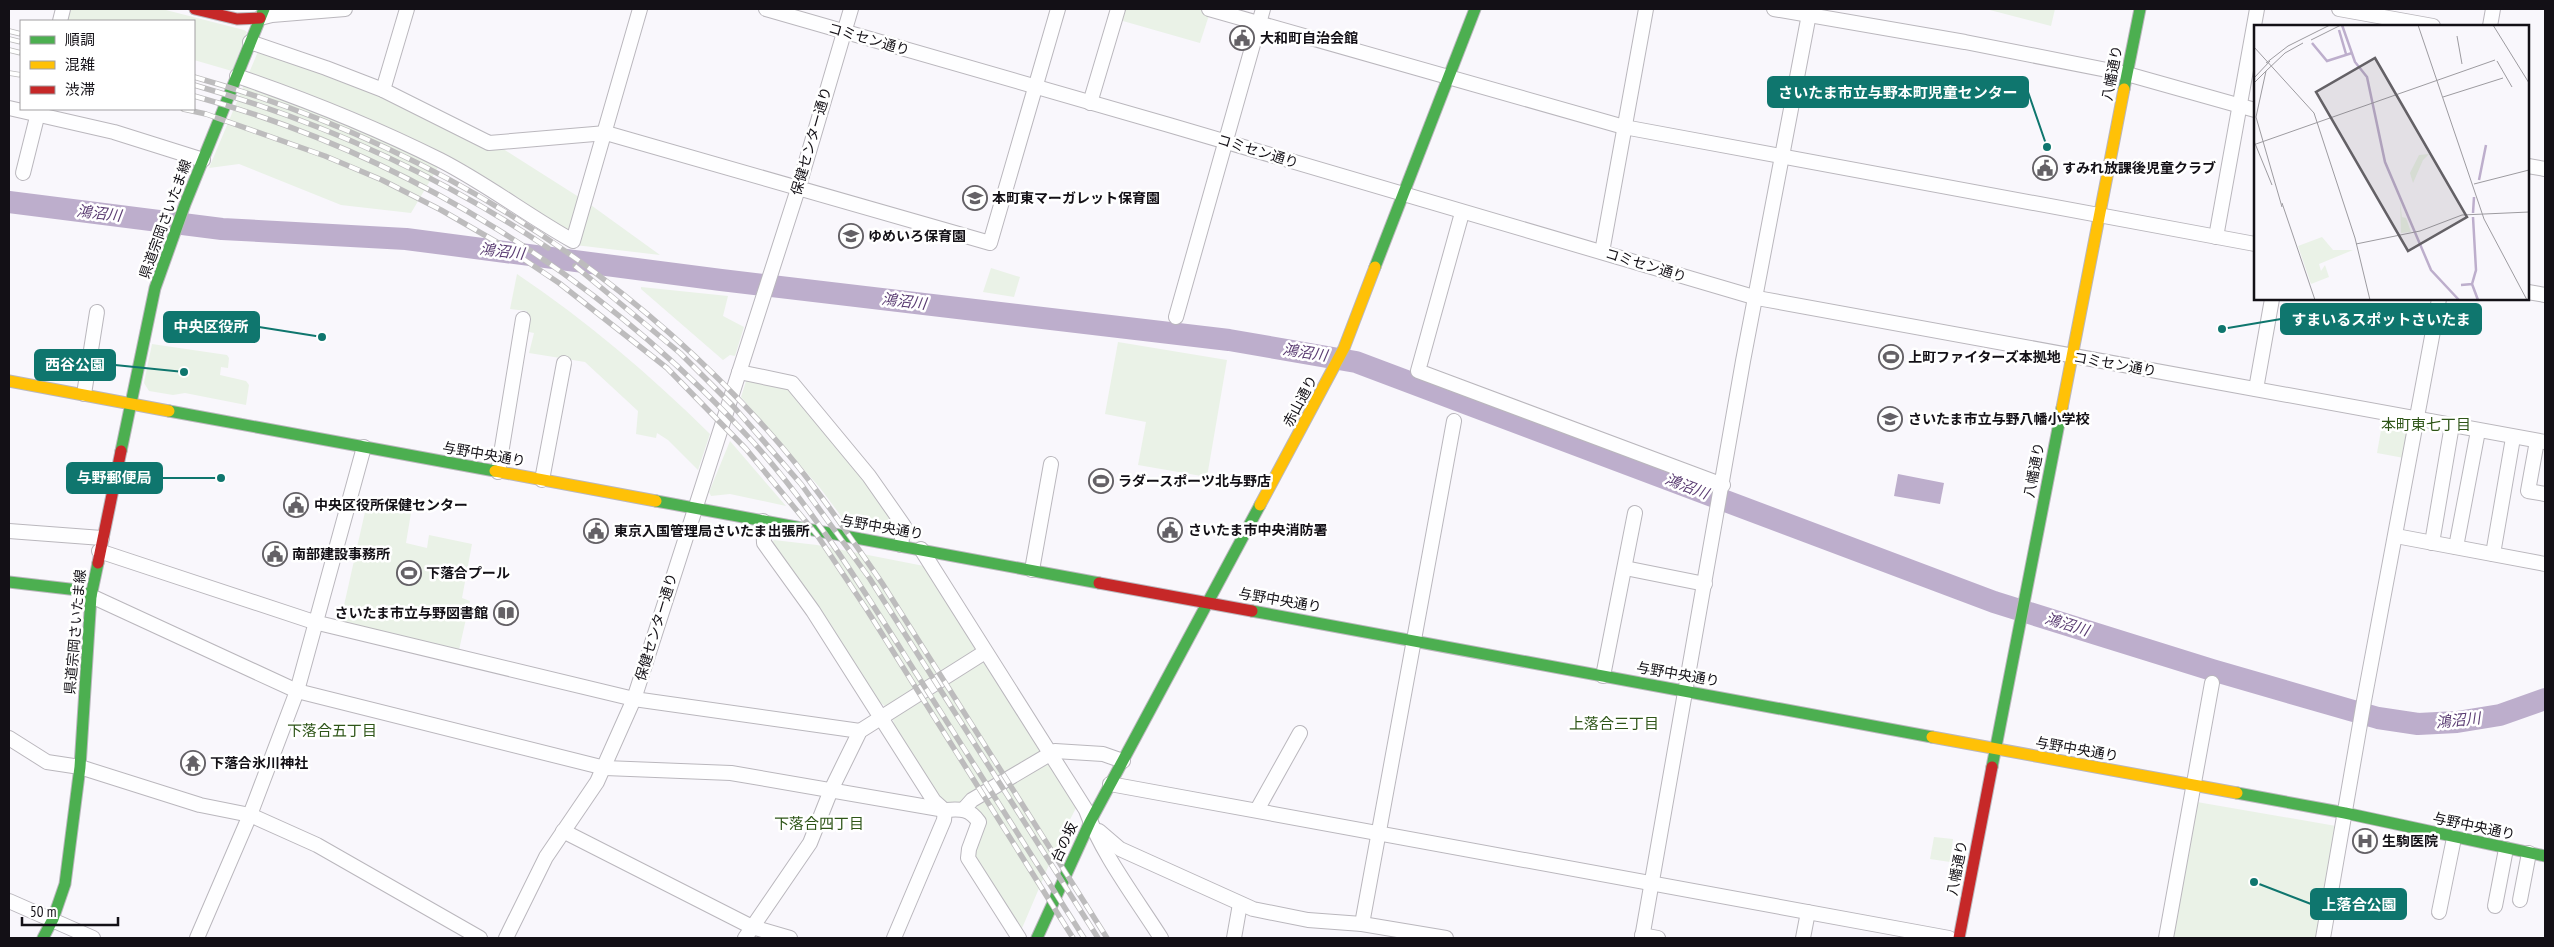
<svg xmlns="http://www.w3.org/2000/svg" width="2554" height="947" viewBox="0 0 2554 947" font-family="'PT Sans Narrow','Noto Sans JP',sans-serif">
<rect width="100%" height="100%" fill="#f9f7fc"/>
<g fill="#eaf2e7">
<polygon points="67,9 162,9 244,30 247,32 232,71 194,60 194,21 64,21"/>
<polygon points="1122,9 1198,9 1210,12 1200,43 1123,21 1120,16"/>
<polygon points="1986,9 2055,9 2051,26"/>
<polygon points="259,49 327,72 500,147 582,199 572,231 566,232 514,195 444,157 411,213 341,205 239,164 209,168"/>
<polygon points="588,203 660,255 575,245"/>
<polygon points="991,268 1020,277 1014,297 983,292"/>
<path d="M 517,274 C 587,321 650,375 710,434 L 698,470 L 668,440 L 657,433 L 656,438 L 636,434 L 638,411 L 585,362 L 529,353 L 534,333 L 524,331 L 527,311 L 510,309 Z"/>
<polygon points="641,287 728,296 723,316 744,327 735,356 730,355 723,360 641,289"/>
<polygon points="1118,342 1227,360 1207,477 1138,465 1146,422 1105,414"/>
<polygon points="152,344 227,355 229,358 228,368 221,367 220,375 246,381 249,385 246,405 185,393 173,395 149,391 144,383"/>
<polygon points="747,378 789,385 833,434 899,529 844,520 820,488 741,397"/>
<polygon points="2383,419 2411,424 2404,458 2377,453"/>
<polygon points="730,441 786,506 730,494 711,496 709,492"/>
<polygon points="367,503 411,513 406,543 427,548 429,535 472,544 462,598 470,601 459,650 340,623"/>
<path d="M 774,540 L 817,545 L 924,566 L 1076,808 L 1060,839 L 1020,933 L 976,862 L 974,850 L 984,819 L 958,804 L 943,803 L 894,726 C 893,714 889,708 879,702 L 814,602 L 772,542 Z"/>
<polygon points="2197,802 2336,826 2316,938 2172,938"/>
<polygon points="1934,837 1953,839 1950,862 1930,859"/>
</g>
<polygon fill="#bdaecc" points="1898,474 1944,483 1940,504 1894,496"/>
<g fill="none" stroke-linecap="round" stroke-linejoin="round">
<polyline stroke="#bdaecc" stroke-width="22" points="9,202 222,229 406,239 721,280 1229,340 1356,362 1994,602 2212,670 2350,710 2378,718 2418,724 2457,722 2500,715 2545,699"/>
<defs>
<g id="street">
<polyline points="766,9 1169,125 1757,298 2545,442"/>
<polyline points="1209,9 1624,127 2255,244"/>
<polyline points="1774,9 1965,42 2127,74 2255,110"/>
<polyline points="2339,9 2433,26"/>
<polyline points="260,18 272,15 345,9"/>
<polyline points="60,21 63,9"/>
<polyline points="2490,26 2493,9"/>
<polyline points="250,42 326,68 383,90 489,143 606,133 990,243 1058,9"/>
<path d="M 237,76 C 307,100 374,127 440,160 C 487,184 528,216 573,241 L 640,9"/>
<polyline points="383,90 407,9"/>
<polyline points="1090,103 1118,9"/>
<polyline points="9,108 114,132 203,160"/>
<polyline points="2528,166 2545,169"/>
<polyline points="23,173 39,109"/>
<polyline points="1462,213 1418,371 1723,485"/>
<polyline points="2216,237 2257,9"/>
<polyline points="1602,252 1646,9"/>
<polyline points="2528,292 2545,295"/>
<polyline points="1176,317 1263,9"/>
<polyline points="739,372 792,383 869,476 904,526 901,545"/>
<polyline points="2256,389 2272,299"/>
<polyline points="84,394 97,312"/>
<polyline points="2537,441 2528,491 2545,494"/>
<polyline points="498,472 523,319"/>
<polyline points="542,480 564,363"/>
<polyline points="763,521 764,543 813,611 934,801 944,810"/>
<polyline points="9,531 102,538"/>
<polyline points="2396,536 2545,564"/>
<polyline points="2432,543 2452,425"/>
<polyline points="2456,547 2478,431"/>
<path d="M 921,549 L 1086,810 C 1101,853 1137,900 1161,938"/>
<polyline points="99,551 314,622 634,699 860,731"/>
<polyline points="2493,554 2513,438"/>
<polyline points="1625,568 1705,584"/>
<polyline points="1032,570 1051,464"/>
<path d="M 91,596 L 297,691 L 605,768 L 731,773 L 945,810 C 961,809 969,808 979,822 L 969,849 L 968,858 L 1019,938"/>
<polyline points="1603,676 1635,513"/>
<polyline points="9,738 47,762 80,767 200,805 250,815 317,845 480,938"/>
<polyline points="1110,784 1949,938"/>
<polyline points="964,809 972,800 1055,751 1103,754 1123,761"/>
<polyline points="1257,810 1300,733"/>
<polyline points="563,831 752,927 790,938"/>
<polyline points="1099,831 1120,849 1253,909 1308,920 1362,924 1446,938"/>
<polyline points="2520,900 2529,853"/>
<polyline points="9,901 93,938"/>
<polyline points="2495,906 2506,849"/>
<polyline points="2439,912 2454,838"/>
<polyline points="1362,924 1454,421"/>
<polyline points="1642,935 1658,938"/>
<polyline points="197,938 250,815 297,691 364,447"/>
<polyline points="506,938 546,857 597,782 634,699 798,189 851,9"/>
<polyline points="745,938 810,843 831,790 860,731 985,652"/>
<polyline points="894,938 944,820 945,810"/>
<polyline points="1234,938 1240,904"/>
<polyline points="1642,938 1743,361 1810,9"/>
<polyline points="1803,938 1808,912"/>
<polyline points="2166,938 2212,683"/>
<polyline points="2323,938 2364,701 2439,299"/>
</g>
<g id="fast">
<polyline points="2124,89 2140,9"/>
<polyline points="1375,267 1475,9"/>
<polyline points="169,411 495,471"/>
<polyline points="121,451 155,288 185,204 264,9"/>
<polyline points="656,501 1099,583"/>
<polyline points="9,582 78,590 91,596"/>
<polyline points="1252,611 1932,737"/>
<polyline points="1992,767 2062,408"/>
<polyline points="2237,793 2345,813 2545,856"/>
<polyline points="43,938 53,919 65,884 80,767 91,596 98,563"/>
<polyline points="1037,938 1090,822 1260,505"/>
</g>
<g id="slow">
<polyline points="9,381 169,411"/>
<polyline points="2062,408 2124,89"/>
<polyline points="495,471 656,501"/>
<polyline points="1260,505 1344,348 1375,267"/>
<polyline points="1932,737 2237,793"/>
</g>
<g id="jam">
<polyline points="195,9 237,19 260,18"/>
<polyline points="98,563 121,451"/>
<polyline points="1099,583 1252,611"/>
<polyline points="1959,938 1992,767"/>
</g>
</defs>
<use href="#street" stroke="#bab7bd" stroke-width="16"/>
<use href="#fast" stroke="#bab7bd" stroke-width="13"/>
<use href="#slow" stroke="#bab7bd" stroke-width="13"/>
<use href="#jam" stroke="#bab7bd" stroke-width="13"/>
<use href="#street" stroke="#fefeff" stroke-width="14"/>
<use href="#fast" stroke="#4caf50" stroke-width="11"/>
<use href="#slow" stroke="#ffc107" stroke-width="11"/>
<use href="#jam" stroke="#c62828" stroke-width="11"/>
<defs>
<g id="rail">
<polyline points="9,31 21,34"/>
<polyline points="9,39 21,42"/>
<polyline points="9,50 21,53"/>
<polyline points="9,73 21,75"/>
<path d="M 194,77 C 418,140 613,258 769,432 C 811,479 846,531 882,583 L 1107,938"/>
<path d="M 194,85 C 320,121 439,175 548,248"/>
<path d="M 194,96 C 409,155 603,278 753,442 C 815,511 865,592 914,670 C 971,759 1027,849 1084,938"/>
<polyline points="183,109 206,114 325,156 382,180 441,210 507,248 559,283 667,368 746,449 817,535 867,610 1073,938"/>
<polyline points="575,266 680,353 733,406 801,484 870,579 1098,938"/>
</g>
</defs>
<use href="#rail" stroke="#bdbcbd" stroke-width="5.5"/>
<use href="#rail" stroke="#fff" stroke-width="4" stroke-dasharray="11" stroke-linecap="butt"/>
</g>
<defs>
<symbol id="civic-ring" viewBox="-11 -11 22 22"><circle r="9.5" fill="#fff" stroke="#646166" stroke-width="1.5"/><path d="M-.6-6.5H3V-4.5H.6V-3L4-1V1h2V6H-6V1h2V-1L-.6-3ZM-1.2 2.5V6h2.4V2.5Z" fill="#646166"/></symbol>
<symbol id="school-ring" viewBox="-11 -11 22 22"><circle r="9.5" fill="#fff" stroke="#646166" stroke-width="1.5"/><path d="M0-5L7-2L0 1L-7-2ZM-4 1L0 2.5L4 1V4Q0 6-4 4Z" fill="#646166"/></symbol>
<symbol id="stadium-ring" viewBox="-11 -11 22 22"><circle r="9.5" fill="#fff" stroke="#646166" stroke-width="1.5"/><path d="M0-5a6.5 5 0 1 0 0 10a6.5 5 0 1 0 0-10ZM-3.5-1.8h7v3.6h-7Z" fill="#646166"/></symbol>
<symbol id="library-ring" viewBox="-11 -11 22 22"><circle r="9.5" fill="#fff" stroke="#646166" stroke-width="1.5"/><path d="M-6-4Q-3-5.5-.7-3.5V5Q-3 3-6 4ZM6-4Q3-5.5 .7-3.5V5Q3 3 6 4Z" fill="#646166"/></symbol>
<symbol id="temple-ring" viewBox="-11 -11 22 22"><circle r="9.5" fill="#fff" stroke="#646166" stroke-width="1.5"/><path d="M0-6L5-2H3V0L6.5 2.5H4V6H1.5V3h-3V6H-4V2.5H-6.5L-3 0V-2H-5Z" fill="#646166"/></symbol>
<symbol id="hospital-ring" viewBox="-11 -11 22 22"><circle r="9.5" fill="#fff" stroke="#646166" stroke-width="1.5"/><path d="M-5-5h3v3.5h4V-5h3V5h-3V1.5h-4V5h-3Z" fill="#646166"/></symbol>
</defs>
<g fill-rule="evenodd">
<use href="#civic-ring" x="1228" y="24" width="28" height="28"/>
<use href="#civic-ring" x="2031" y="154" width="28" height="28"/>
<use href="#school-ring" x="961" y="184" width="28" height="28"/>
<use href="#school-ring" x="837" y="222" width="28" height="28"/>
<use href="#stadium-ring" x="1877" y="343" width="28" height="28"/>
<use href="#school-ring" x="1876" y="405" width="28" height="28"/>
<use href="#stadium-ring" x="1087" y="467" width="28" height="28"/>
<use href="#civic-ring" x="282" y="491" width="28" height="28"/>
<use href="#civic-ring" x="1156" y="516" width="28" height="28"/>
<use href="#civic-ring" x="582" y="517" width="28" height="28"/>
<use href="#civic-ring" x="261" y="540" width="28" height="28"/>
<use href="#stadium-ring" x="395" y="559" width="28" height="28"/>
<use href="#library-ring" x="492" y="599" width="28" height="28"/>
<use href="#temple-ring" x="179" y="749" width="28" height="28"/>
<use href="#hospital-ring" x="2351" y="827" width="28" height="28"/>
</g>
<g text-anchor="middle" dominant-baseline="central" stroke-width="5" stroke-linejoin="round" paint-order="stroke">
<g font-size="14" font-weight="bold" fill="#131016" stroke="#fff" text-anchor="start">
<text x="1260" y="38">大和町自治会館</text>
<text x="2062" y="168">すみれ放課後児童クラブ</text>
<text x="992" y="198">本町東マーガレット保育園</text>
<text x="868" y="236">ゆめいろ保育園</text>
<text x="1908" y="357">上町ファイターズ本拠地</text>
<text x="1908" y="419">さいたま市立与野八幡小学校</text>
<text x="1118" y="481">ラダースポーツ北与野店</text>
<text x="314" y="505">中央区役所保健センター</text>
<text x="1188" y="530">さいたま市中央消防署</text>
<text x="614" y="531">東京入国管理局さいたま出張所</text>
<text x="292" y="554">南部建設事務所</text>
<text x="426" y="573">下落合プール</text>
<text x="488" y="613" text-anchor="end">さいたま市立与野図書館</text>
<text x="210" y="763">下落合氷川神社</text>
<text x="2382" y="841">生駒医院</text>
</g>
<g font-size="14" fill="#131016" stroke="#fff">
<text transform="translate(869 39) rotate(16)">コミセン通り</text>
<text transform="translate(2112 73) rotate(-79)">八幡通り</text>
<text transform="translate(811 141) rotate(-74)">保健センター通り</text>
<text transform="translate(1258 151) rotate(17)">コミセン通り</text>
<text transform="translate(165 219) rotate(-70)">県道宗岡さいたま線</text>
<text transform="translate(1646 265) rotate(17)">コミセン通り</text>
<text transform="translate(2115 364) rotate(10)">コミセン通り</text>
<text transform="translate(1300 401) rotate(-62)">赤山通り</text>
<text transform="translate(484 454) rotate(10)">与野中央通り</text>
<text transform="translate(2034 470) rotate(-79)">八幡通り</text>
<text transform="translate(882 527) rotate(10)">与野中央通り</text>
<text transform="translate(1280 600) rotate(10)">与野中央通り</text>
<text transform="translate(656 627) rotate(-73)">保健センター通り</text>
<text transform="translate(75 632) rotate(-85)">県道宗岡さいたま線</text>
<text transform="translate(1678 674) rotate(10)">与野中央通り</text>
<text transform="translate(2077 749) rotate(10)">与野中央通り</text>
<text transform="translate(2474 826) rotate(12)">与野中央通り</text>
<text transform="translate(1064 842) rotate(-65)">台の坂</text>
<text transform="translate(1957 868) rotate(-79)">八幡通り</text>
</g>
<g font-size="15" font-style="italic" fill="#5a3c72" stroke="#fff">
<text transform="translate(99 213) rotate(7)">鴻沼川</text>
<text transform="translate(502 251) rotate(7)">鴻沼川</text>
<text transform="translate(904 301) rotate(7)">鴻沼川</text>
<text transform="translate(1305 352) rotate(9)">鴻沼川</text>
<text transform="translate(1687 486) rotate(21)">鴻沼川</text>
<text transform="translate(2067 624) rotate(17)">鴻沼川</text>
<text transform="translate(2458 720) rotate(-6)">鴻沼川</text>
</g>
<g font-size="15" fill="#2e5518" stroke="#fff">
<text x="2426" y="424">本町東七丁目</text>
<text x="1614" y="723">上落合三丁目</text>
<text x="332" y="730">下落合五丁目</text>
<text x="819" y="823">下落合四丁目</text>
</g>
</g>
<g transform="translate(2254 25)">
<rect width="275" height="275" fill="#f9f7fc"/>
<path d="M 175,129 L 169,135 L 159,158 L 156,148 L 165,130 ZM 146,176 L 148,192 L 152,193 L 157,207 L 147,208 ZM 68,212 L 79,225 L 99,225 L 65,239 L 67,246 L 71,240 L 75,252 L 57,259 L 44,221 Z" fill="#eaf2e7"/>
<path fill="none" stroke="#bdaecc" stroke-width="2.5" d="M 88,0 L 101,37 L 113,52 L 131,137 L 177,245 L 205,275M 85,5 L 92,29M 58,18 L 73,36 L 98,28M 225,155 L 232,120M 219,188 L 220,172M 218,259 L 224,275M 207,260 L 218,259 L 222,245 L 219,192"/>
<path fill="none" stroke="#9d9ba0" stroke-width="1" d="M 164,0 L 230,194 L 273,275M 239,0 L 275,58M 203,11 L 208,39M 57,15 L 87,0M 0,22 L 60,88 L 101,213 L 116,275M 243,36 L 258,62M 12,38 L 34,21 L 76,0M 0,53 L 16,36M 0,58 L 12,46M 189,72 L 249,53M 0,116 L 18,160M 2,119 L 241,35M 220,159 L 275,145M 28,178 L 61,275M 28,182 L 2,92 L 12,46 L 31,28 L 49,18M 102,219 L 166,206 L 208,190 L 275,187"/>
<path fill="#646166" fill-opacity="0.15" stroke="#646166" stroke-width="2.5" d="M 121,33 L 213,192 L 154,226 L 62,67 Z"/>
<rect width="275" height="275" fill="none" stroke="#131016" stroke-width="2.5"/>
</g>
<path fill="none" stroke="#0f766e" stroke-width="2" d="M2047 147L2028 92M2222 329L2281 319M322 337L259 327M184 372L115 365M221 478L162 478M2254 882L2311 904"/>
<g fill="#0f766e" stroke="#fff" stroke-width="2">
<circle cx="2047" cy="147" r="5"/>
<circle cx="2222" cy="329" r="5"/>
<circle cx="322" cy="337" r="5"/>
<circle cx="184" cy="372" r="5"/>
<circle cx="221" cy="478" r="5"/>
<circle cx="2254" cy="882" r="5"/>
</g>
<g fill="#0f766e" stroke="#0f766e" stroke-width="2">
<rect x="1768" y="77" width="260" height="30" rx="5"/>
<rect x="2281" y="304" width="200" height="30" rx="5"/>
<rect x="164" y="312" width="95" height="30" rx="5"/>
<rect x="35" y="350" width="80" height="30" rx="5"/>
<rect x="67" y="463" width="95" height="30" rx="5"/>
<rect x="2311" y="889" width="95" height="30" rx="5"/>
</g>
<g font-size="15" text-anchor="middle" font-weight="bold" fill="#fff">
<text x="1898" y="98">さいたま市立与野本町児童センター</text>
<text x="2381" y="325">すまいるスポットさいたま</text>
<text x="211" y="332">中央区役所</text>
<text x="75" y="370">西谷公園</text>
<text x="114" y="483">与野郵便局</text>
<text x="2359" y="910">上落合公園</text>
</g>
<rect width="2554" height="947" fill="none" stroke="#131016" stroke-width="20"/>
<rect x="20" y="20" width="175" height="90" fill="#ffffff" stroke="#a19fa2"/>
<rect x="30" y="36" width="25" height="8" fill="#4caf50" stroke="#a19fa2"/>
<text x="65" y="45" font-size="15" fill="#131016">順調</text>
<rect x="30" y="61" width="25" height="8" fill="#ffc107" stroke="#a19fa2"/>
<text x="65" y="70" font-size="15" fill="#131016">混雑</text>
<rect x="30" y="86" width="25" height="8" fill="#c62828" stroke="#a19fa2"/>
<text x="65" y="95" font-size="15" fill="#131016">渋滞</text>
<path d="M22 917v8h96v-8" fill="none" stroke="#131016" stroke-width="2.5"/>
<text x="30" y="917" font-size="15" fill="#131016" stroke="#ffffff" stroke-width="4" paint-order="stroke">50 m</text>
</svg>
